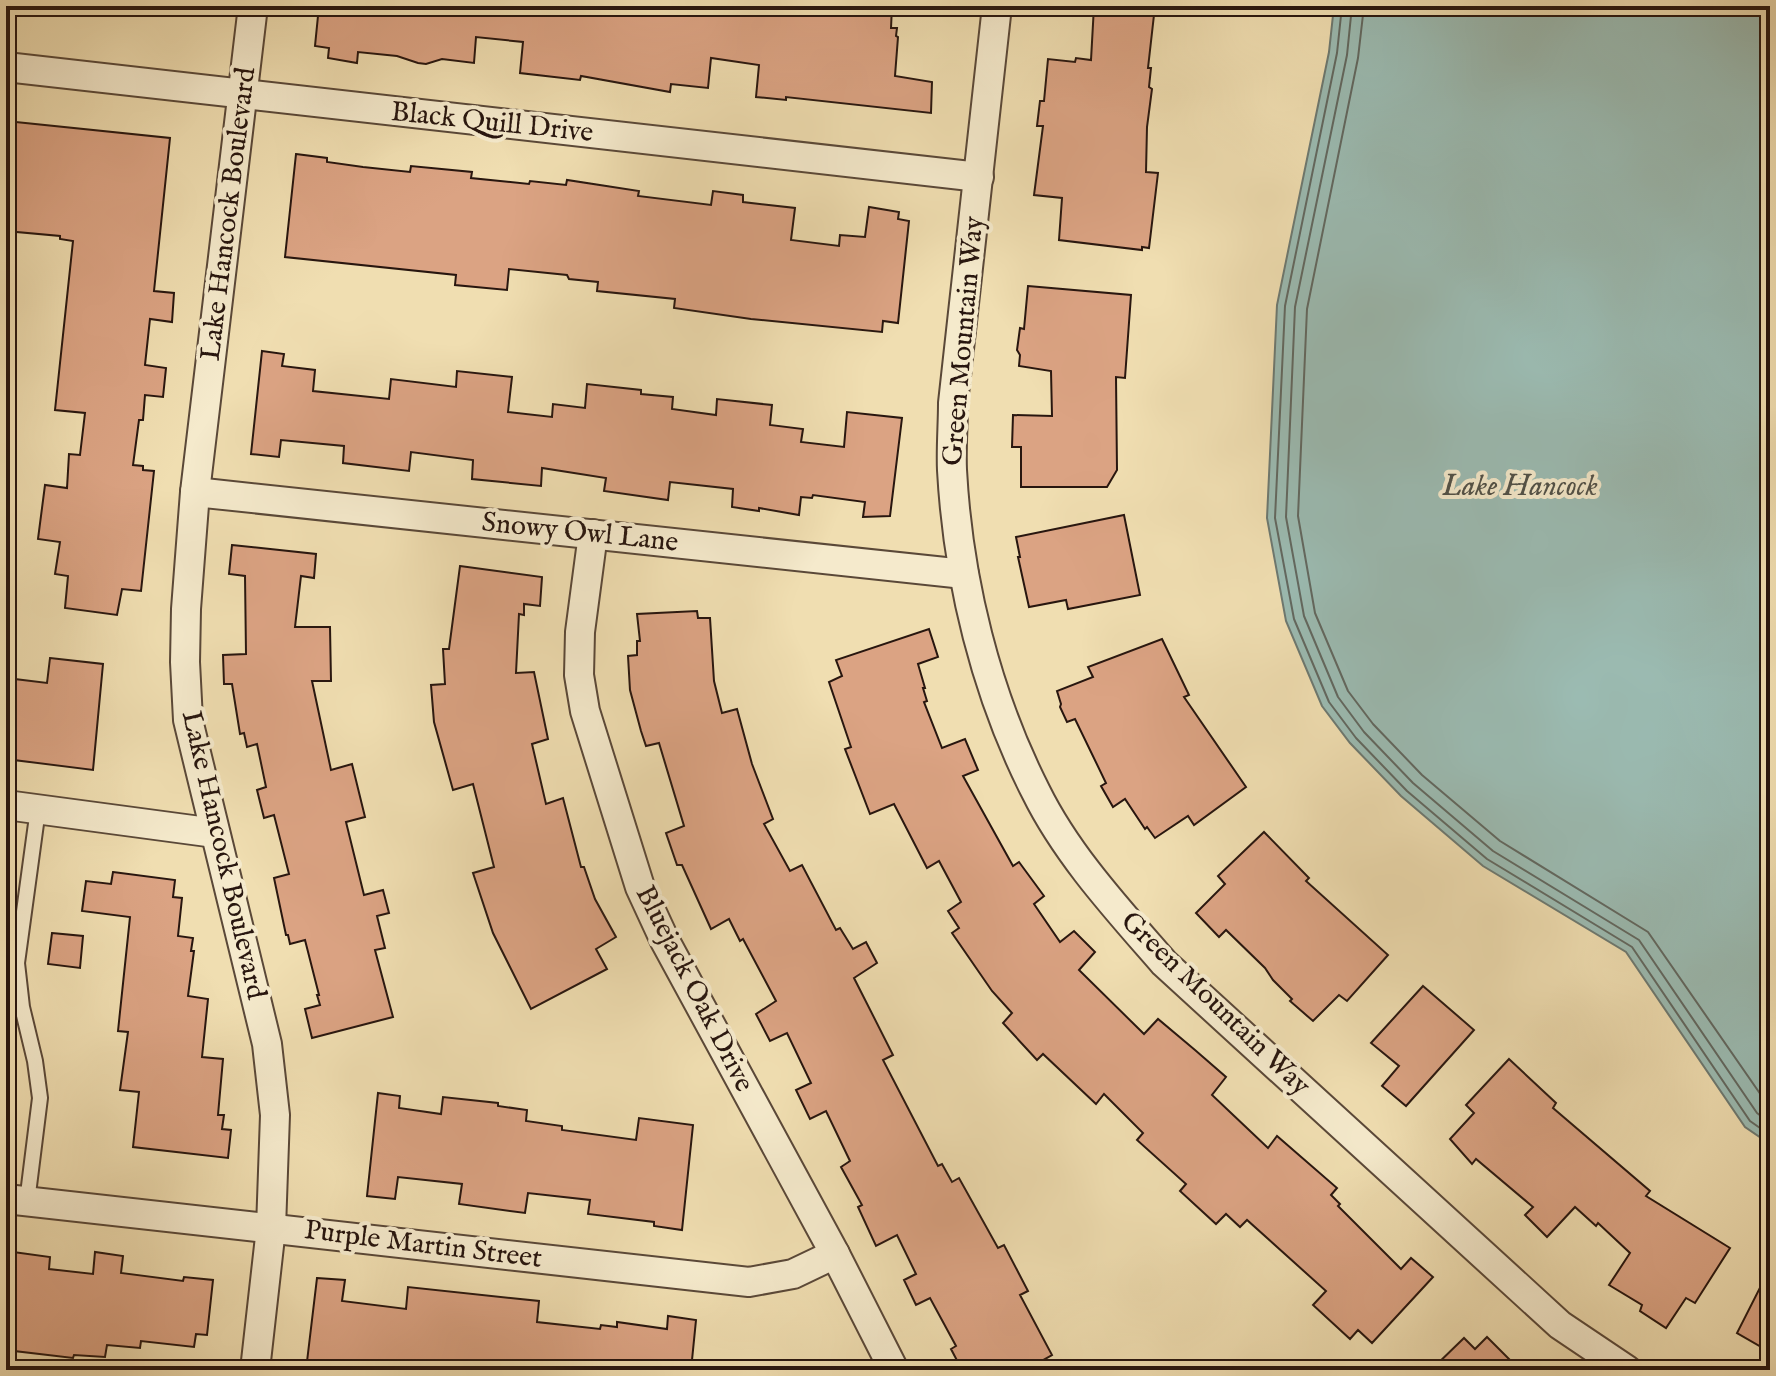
<svg xmlns="http://www.w3.org/2000/svg" width="1776" height="1376" viewBox="0 0 1776 1376" font-family="'IM FELL English',serif">
<rect width="100%" height="100%" fill="#f0deb1"/>
<filter id="stains"><feTurbulence type="fractalNoise" baseFrequency=".0025" numOctaves="4"/><feColorMatrix values="0 0 0 0 .2 0 0 0 0 .09 0 0 0 0 .02 0 0 0 .5 -.17"/></filter>
<radialGradient id="worn" r=".72"><stop offset=".6" stop-color="#630" stop-opacity="0"/><stop offset="1" stop-color="#630" stop-opacity=".3"/></radialGradient>
<polygon fill="#9bbbb2" stroke="#6d7971" stroke-width="2" points="1334,6 1770,6 1770,1144 1745,1127 1626,952 1483,866 1401,796 1350,743 1322,706 1286,621 1267,518 1277,305 1329,52"/>
<g fill="none" stroke-linecap="round" stroke-linejoin="round">
<g stroke="#626860" stroke-width="2">
<polyline points="1342,6 1337,53 1285,306 1275,518 1294,619 1329,702 1356,738 1407,791 1487,859 1632,947 1750,1121 1770,1135"/>
<polyline points="1352,6 1347,55 1295,307 1286,517 1304,616 1338,697 1364,732 1413,783 1493,851 1639,940 1757,1113 1770,1123"/>
<polyline points="1364,6 1358,58 1307,309 1298,516 1315,613 1348,691 1373,724 1422,775 1500,841 1648,932 1770,1108"/>
</g>
</g>
<g fill="#dba383" stroke="#28160f" stroke-width="2">
<polygon points="319,6 892,6 891,28 897,28 896,36 898,37 895,76 932,82 931,113 786,97 786,100 756,97 759,65 711,58 708,88 671,84 670,92 581,76 580,80 520,73 523,42 476,37 474,63 442,59 426,64 418,63 397,56 358,52 357,63 328,58 329,48 315,46"/>
<polygon points="1094,6 1155,6 1148,68 1151,68 1149,87 1152,89 1147,127 1146,172 1158,173 1149,248 1142,247 1142,250 1059,240 1062,198 1034,195 1043,126 1037,126 1040,101 1044,101 1048,59 1075,62 1076,58 1091,60"/>
<polygon points="6,121 170,138 154,291 174,293 172,322 150,319 145,365 166,368 163,397 145,395 143,420 139,420 133,465 143,466 143,470 154,471 141,591 122,589 117,615 65,608 68,576 55,574 60,542 38,539 45,485 67,488 69,454 80,455 85,413 55,410 73,241 60,239 60,236 6,231"/>
<polygon points="296,154 327,158 327,162 363,167 410,172 411,166 472,172 471,178 529,184 530,181 566,185 567,180 639,191 638,196 711,205 713,191 743,195 743,202 795,208 791,240 839,246 840,235 865,237 869,207 899,212 898,219 909,221 898,323 883,321 882,332 751,319 674,308 675,299 597,291 598,282 569,279 567,275 509,269 507,290 455,285 456,275 285,257"/>
<polygon points="1028,286 1131,295 1125,378 1116,377 1117,470 1107,487 1021,487 1021,447 1012,447 1013,415 1052,416 1051,371 1019,366 1020,355 1017,350 1020,328 1024,329"/>
<polygon points="262,351 284,354 282,366 315,370 313,391 389,399 391,379 456,387 457,371 512,377 508,412 552,417 553,404 585,408 587,384 641,390 641,394 673,397 672,409 716,415 717,399 772,405 770,425 803,429 801,442 844,447 847,412 902,418 890,516 863,517 865,502 813,495 812,498 801,497 799,515 759,508 759,511 732,507 733,489 670,482 668,500 604,491 606,478 542,468 541,486 472,479 473,460 411,452 409,471 343,463 344,446 281,440 279,457 251,454"/>
<polygon points="1124,515 1140,595 1068,609 1066,600 1029,607 1018,557 1020,557 1016,537"/>
<polygon points="232,545 316,554 314,578 301,576 295,627 330,627 331,681 312,681 331,770 352,764 365,817 346,822 364,895 383,890 389,913 377,916 385,948 375,950 393,1017 312,1038 305,1009 320,1005 317,995 319,995 305,940 290,944 288,935 286,935 274,878 289,874 274,815 264,818 257,790 266,787 257,744 247,747 244,733 240,734 232,684 224,684 223,655 246,654 245,576 229,574"/>
<polygon points="460,566 542,577 540,606 524,604 524,615 519,614 516,673 534,672 548,739 532,744 546,804 563,798 581,867 584,867 595,899 616,937 596,949 607,969 531,1009 493,933 473,873 494,867 473,784 453,790 434,722 431,685 445,684 443,649 449,649"/>
<polygon points="697,611 698,618 710,618 714,681 722,713 737,709 752,764 773,819 764,824 790,871 802,865 836,930 840,928 853,949 866,942 877,963 854,978 893,1055 883,1060 938,1166 942,1164 952,1182 959,1178 998,1248 1004,1245 1028,1291 1020,1295 1052,1355 1038,1363 1041,1370 962,1370 951,1349 956,1346 930,1298 916,1305 904,1280 916,1274 897,1235 876,1246 858,1207 862,1205 841,1167 850,1161 826,1111 810,1119 796,1090 811,1083 787,1033 770,1041 756,1014 776,1001 743,939 740,941 729,919 711,929 682,865 677,865 666,833 684,826 659,743 646,746 641,731 630,690 628,656 637,655 637,641 640,641 637,614"/>
<polygon points="929,629 938,657 918,664 925,688 923,688 927,701 924,702 942,748 965,739 978,770 963,776 1013,866 1019,862 1044,896 1034,904 1060,942 1074,931 1095,952 1079,970 1144,1034 1158,1019 1195,1050 1226,1077 1212,1095 1230,1112 1268,1148 1277,1136 1337,1188 1331,1195 1340,1204 1338,1206 1401,1269 1411,1258 1433,1277 1372,1343 1358,1330 1350,1339 1313,1305 1326,1291 1247,1220 1240,1227 1226,1214 1216,1224 1180,1191 1186,1184 1137,1140 1143,1133 1104,1094 1096,1104 1043,1054 1037,1060 1003,1023 1012,1013 992,991 952,933 959,928 948,911 961,902 939,861 927,868 894,804 870,814 845,749 851,747 829,682 842,676 836,660"/>
<polygon points="1162,639 1189,695 1184,697 1246,787 1194,825 1188,816 1155,838 1147,827 1145,829 1125,799 1113,807 1101,786 1106,783 1075,719 1067,722 1060,707 1061,704 1057,691 1093,677 1088,667"/>
<polygon points="50,658 103,664 93,770 6,759 6,678 47,683"/>
<polygon points="1264,832 1309,878 1306,881 1388,955 1347,1001 1339,995 1313,1021 1290,1001 1292,999 1273,980 1265,968 1226,930 1219,937 1196,913 1225,884 1218,876"/>
<polygon points="113,872 175,880 173,897 182,898 178,936 193,938 191,951 194,951 188,996 208,999 202,1057 223,1059 218,1115 224,1115 222,1129 231,1130 228,1158 133,1147 139,1092 120,1090 128,1032 118,1031 130,917 82,911 86,881 111,884"/>
<polygon points="52,933 83,936 80,968 48,964"/>
<polygon points="1423,986 1474,1030 1406,1106 1382,1086 1399,1066 1371,1043"/>
<polygon points="1509,1059 1556,1103 1553,1108 1650,1191 1646,1196 1730,1248 1695,1303 1686,1298 1666,1328 1640,1311 1642,1305 1609,1285 1630,1253 1598,1223 1596,1226 1575,1207 1547,1237 1525,1215 1533,1207 1476,1159 1472,1164 1450,1139 1474,1113 1466,1105"/>
<polygon points="378,1093 400,1096 399,1108 441,1114 443,1097 498,1103 498,1106 527,1110 526,1121 562,1126 562,1130 636,1140 639,1118 693,1125 682,1230 654,1226 654,1222 588,1214 590,1200 528,1193 525,1213 459,1204 462,1184 398,1177 395,1199 367,1196"/>
<polygon points="6,1251 50,1257 49,1269 93,1274 95,1252 123,1256 121,1273 183,1281 184,1277 213,1280 207,1335 196,1334 194,1347 141,1341 140,1348 107,1345 105,1357 74,1355 73,1358 6,1350"/>
<polygon points="1770,1268 1770,1352 1737,1333"/>
<polygon points="317,1278 345,1280 342,1301 406,1309 408,1287 539,1301 537,1322 600,1329 601,1325 617,1327 617,1322 667,1329 668,1316 696,1320 691,1370 306,1370"/>
<polygon points="1487,1337 1520,1370 1431,1370 1464,1338 1475,1349"/>
</g>
<g fill="none" stroke-linecap="round" stroke-linejoin="round">
<defs>
<polyline id="lane" points="27,1202 40,1098 35,1061 22,1007 17,963 38,809"/>
<g id="street">
<polyline points="253,6 195,492 186,609 185,662 188,720 267,1044 275,1115 271,1228 255,1370"/>
<path d="M 997,6 L 953,403 C 953,425 951,448 952,470 C 958,580 986,694 1036,792 C 1067,855 1118,910 1164,963 L 1560,1325 L 1627,1370"/>
<polyline points="6,67 979,177"/>
<polyline points="195,492 964,574"/>
<polyline points="593,534 580,632 579,675 585,711 640,887 665,941 835,1254 894,1370"/>
<polyline points="6,805 215,833"/>
<polyline points="6,1199 749,1282 793,1274 835,1254"/>
</g>
</defs>
<use href="#lane" stroke="#5a4838" stroke-width="18"/>
<use href="#street" stroke="#5a4838" stroke-width="32"/>
<use href="#lane" stroke="#f5eacc" stroke-width="14"/>
<use href="#street" stroke="#f5eacc" stroke-width="28"/>
</g>
<g text-anchor="middle" dominant-baseline="central" stroke-width="8" stroke-linejoin="round" paint-order="stroke">
<g font-size="28" fill="#28160f" stroke="#f5eacc">
<text transform="translate(492 123) rotate(6)">Black Quill Drive</text>
<text transform="translate(229 214) rotate(-83)">Lake Hancock Boulevard</text>
<text transform="translate(964 341) rotate(-85)">Green Mountain Way</text>
<text transform="translate(580 533) rotate(6)">Snowy Owl Lane</text>
<text transform="translate(223 855) rotate(77)">Lake Hancock Boulevard</text>
<text transform="translate(694 989) rotate(63)">Bluejack Oak Drive</text>
<text transform="translate(1215 1004) rotate(44)">Green Mountain Way</text>
<text transform="translate(423 1245) rotate(7)">Purple Martin Street</text>
</g>
<g font-size="30" font-style="italic" fill="#505048" stroke="#f5eacc">
<text x="1520" y="487">Lake Hancock</text>
</g>
</g>
<rect width="1776" height="1376" fill="none" stroke="#f0deb1" stroke-width="32"/>
<rect x="8" y="8" width="1760" height="1360" fill="none" stroke="#28160f" stroke-width="4"/>
<rect x="16" y="16" width="1744" height="1344" fill="none" stroke="#28160f" stroke-width="2"/>
<rect width="100%" height="100%" filter="url(#stains)"/>
<rect width="100%" height="100%" fill="url(#worn)"/>
</svg>
